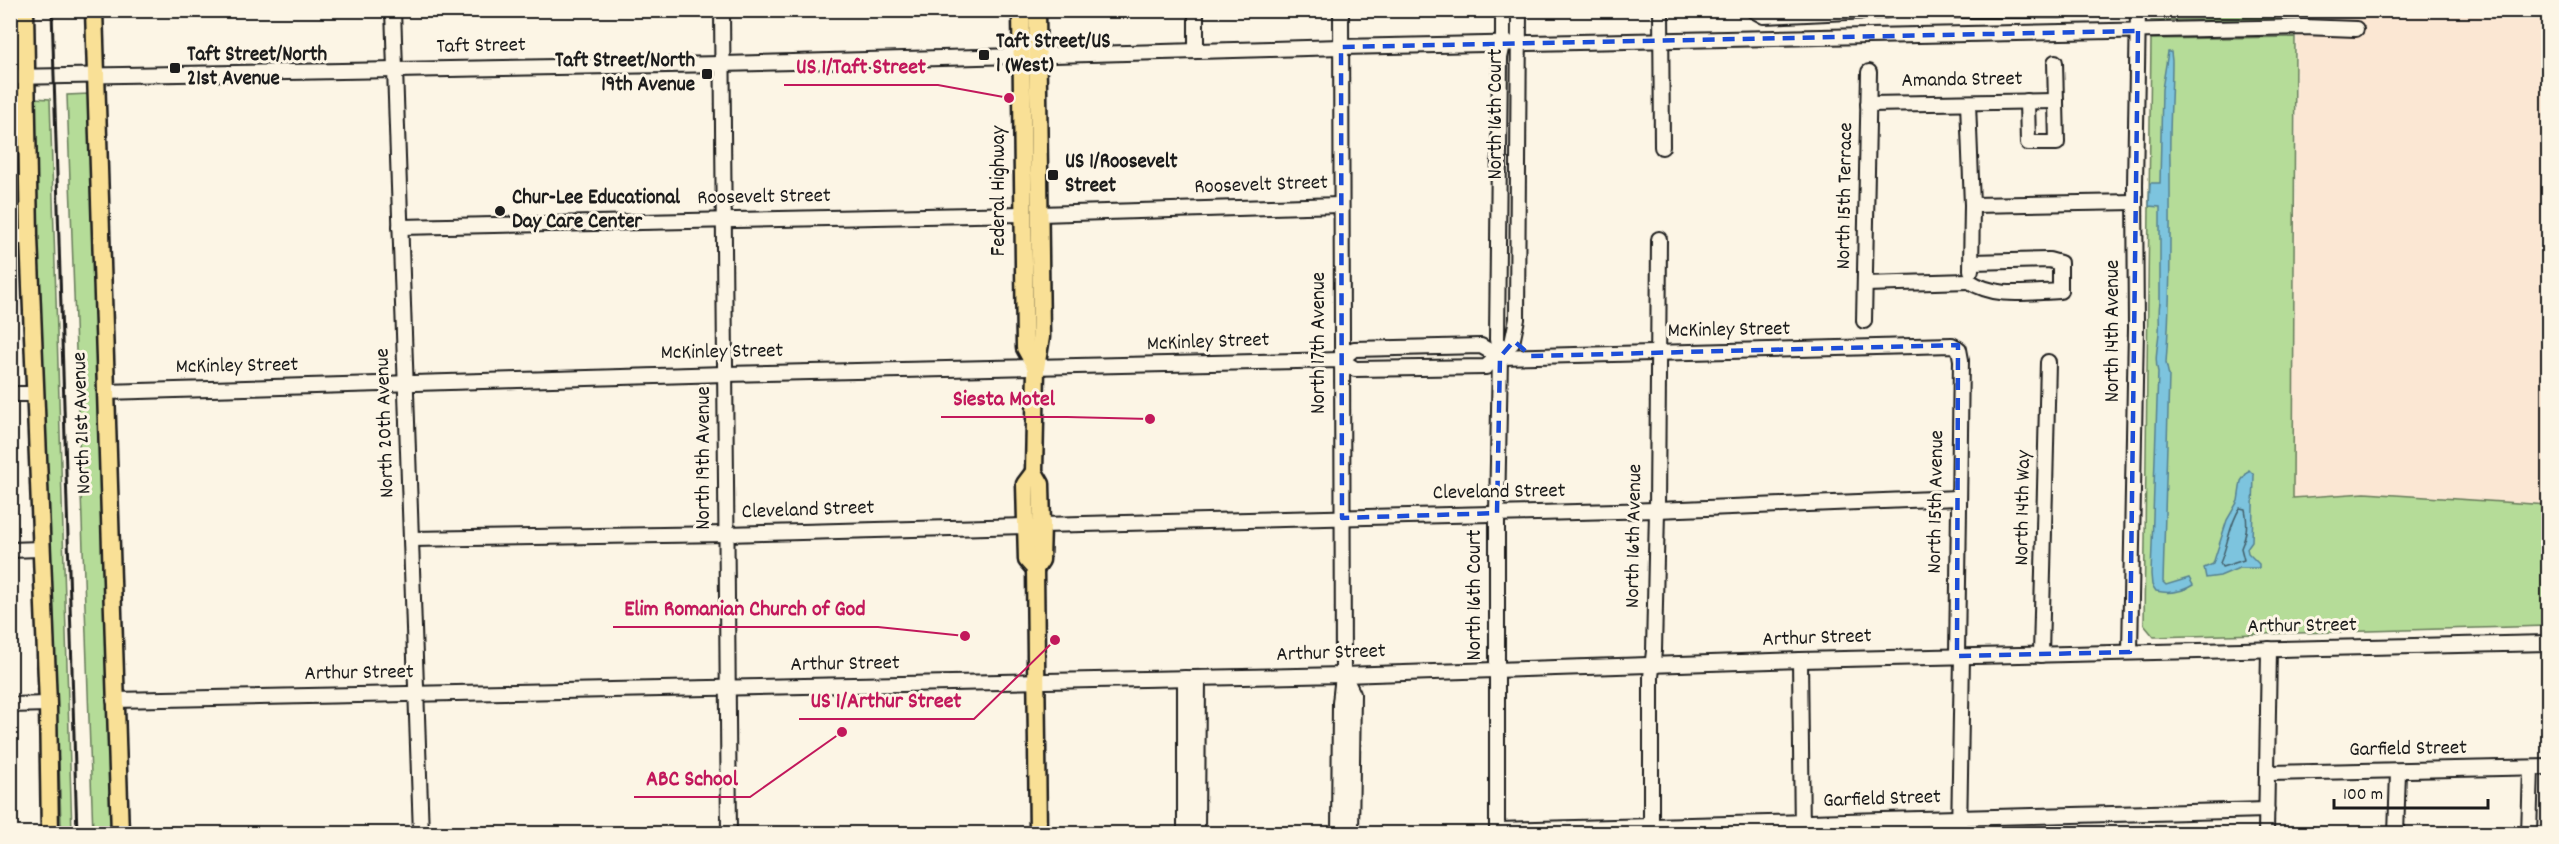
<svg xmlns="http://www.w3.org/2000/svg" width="2559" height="844" viewBox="0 0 2559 844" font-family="Dekko,sans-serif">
<rect width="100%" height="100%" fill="#fcf5e5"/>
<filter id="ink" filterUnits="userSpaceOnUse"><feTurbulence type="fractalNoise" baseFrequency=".0167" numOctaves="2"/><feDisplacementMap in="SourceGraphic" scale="12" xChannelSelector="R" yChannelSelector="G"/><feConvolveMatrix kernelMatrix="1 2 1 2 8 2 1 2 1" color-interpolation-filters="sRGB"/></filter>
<g filter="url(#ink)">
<polygon fill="#fbe7d3" points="2297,11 2548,11 2548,505 2365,493 2293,498"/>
<g fill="#b5dc98" stroke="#687c5a" stroke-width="1.5">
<polygon points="2151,11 2151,10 2297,11 2297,20 2151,20"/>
<polygon points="2295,37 2293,498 2365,493 2548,505 2548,626 2154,637 2144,625 2151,39"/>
<polygon points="89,94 111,829 109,833 93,833 67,95"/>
<polygon points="34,98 50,99 72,833 67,833 61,824 59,762 53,716"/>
</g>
<g fill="#7dc4de" stroke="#568190" stroke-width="1.5">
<path d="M 2168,52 L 2171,52 L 2172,61 C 2172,95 2169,128 2170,162 C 2170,229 2171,296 2166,363 L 2169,376 L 2163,582 L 2166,585 L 2189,578 L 2193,585 C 2182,592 2169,594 2156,591 L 2152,585 L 2151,574 L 2158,372 C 2154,358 2158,347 2159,332 C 2160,322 2158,313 2160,302 L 2160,207 L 2149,206 L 2150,183 L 2160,183 L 2162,89 Z"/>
<polygon points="2249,470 2254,475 2252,541 2247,548 2248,553 2259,564 2259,568 2239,568 2220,576 2206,578 2204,568 2213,564 2227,520 2238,501 2241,481"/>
</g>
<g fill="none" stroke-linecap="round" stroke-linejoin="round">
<path stroke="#435f6a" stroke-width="1.5" d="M 2240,508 L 2245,509 C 2248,524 2247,534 2241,548 L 2244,560 L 2222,567 L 2220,563 C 2228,545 2229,525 2240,508 Z"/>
<defs>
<g id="minor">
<polyline points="393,10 421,834"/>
<polyline points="722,10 729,834"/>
<polyline points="1196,10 1196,51"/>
<polyline points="1661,10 1662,147"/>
<polyline points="1753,10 1764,16 1889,10"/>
<polyline points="1931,10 2060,10"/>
<polyline points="10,77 723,64 1341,47 2303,27 2356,29"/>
<polyline points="2027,101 2028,143 2057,143 2055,62"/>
<polyline points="1968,103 1972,205 1971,270"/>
<polyline points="1868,104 2056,101"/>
<polyline points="1972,205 2135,202"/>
<polyline points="1040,214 1340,205"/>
<polyline points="400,227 1022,214"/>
<polyline points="10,237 29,237"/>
<path d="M 1969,281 C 1996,299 2029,292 2060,291 L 2060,263 L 2049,260 L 1972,262"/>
<polyline points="1865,284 1969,281"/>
<polyline points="1864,321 1869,72"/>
<polyline points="1341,360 1354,349 1481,346 1500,357 1952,345 1959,349 1961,360 1957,656"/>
<polyline points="105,392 725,374 1341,360 1355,369 1486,367 1512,343 1517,319 1519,10"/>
<polyline points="10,394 35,394"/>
<polyline points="1042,525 1657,510 1958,498"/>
<polyline points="411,539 727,534 1026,526"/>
<polyline points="10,550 40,549"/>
<polyline points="2130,652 2136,328 2135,185 2138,10"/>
<polyline points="2041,655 2048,362"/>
<polyline points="1800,660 1802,834"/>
<polyline points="1344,676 1353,694 1351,834"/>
<polyline points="114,700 1343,675 1800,660 2548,643"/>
<polyline points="10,705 48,704"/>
<polyline points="2268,773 2548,767"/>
<polyline points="1497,830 2267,810"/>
<polyline points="1185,834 1185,678"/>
<polyline points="1197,834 1198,678"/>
<polyline points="1339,834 1340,703 1343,675 1341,10"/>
<polyline points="1497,834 1497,513 1500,357 1497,339 1500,58 1503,44 1503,10"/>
<polyline points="1651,834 1651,677 1654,651 1657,510 1659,239"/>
<polyline points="1959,834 1962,656"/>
<polyline points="2266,834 2269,649"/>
<polyline points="2396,834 2398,772"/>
<polyline points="2529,834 2531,768"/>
</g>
<g id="major">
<polyline points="25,10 29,237 48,704 50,834"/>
<polyline points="94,10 120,834"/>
<polyline points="1021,10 1025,348 1036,368"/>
<polyline points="1034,472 1025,484 1027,560 1035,569"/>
<polyline points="1035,569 1041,560 1042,525 1041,484 1034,472 1036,368 1041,337 1037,10"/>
<polyline points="1035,569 1038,834"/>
</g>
</defs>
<use href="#minor" stroke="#1c1c1c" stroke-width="18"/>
<use href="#major" stroke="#1c1c1c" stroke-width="21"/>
<use href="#minor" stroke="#fcf5e5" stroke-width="14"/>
<use href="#major" stroke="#f9e096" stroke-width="16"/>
<polyline stroke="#1c1c1c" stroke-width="3" points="52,10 77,834"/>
</g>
</g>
<path fill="none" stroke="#1d4ed8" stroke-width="4.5" stroke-dasharray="12 8" stroke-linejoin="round" d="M 2138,31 L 2130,652 L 1957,656 L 1958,345 L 1531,356 L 1514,341 L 1500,357 L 1497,513 L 1342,518 L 1341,47 Z"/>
<g fill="#1c1c1c" stroke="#fcf5e5" stroke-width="2">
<rect x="978" y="49" width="12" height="12" rx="3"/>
<rect x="169" y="62" width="12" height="12" rx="3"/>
<rect x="701" y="68" width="12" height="12" rx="3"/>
<rect x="1047" y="169" width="12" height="12" rx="3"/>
<circle cx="500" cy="211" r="6"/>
</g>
<g text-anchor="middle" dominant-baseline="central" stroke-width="6" stroke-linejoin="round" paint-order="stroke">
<g font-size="21" font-weight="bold" fill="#1c1c1c" stroke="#fcf5e5" text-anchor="start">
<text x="996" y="43">Taft Street/US<tspan x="996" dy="24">1 (West)</tspan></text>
<text x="187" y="56">Taft Street/North<tspan x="187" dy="24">21st Avenue</tspan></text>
<text x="695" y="62" text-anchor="end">Taft Street/North<tspan x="695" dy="24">19th Avenue</tspan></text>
<text x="1065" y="163">US 1/Roosevelt<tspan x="1065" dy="24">Street</tspan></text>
<text x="512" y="199">Chur-Lee Educational<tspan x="512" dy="24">Day Care Center</tspan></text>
</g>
<g font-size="21" fill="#1c1c1c" stroke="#fcf5e5">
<text transform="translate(481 47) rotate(-1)">Taft Street</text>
<text transform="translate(1962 81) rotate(-1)">Amanda Street</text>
<text transform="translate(1497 114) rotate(-90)">North 16th Court</text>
<text transform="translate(1261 186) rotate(-2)">Roosevelt Street</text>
<text transform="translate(1000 191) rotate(-90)">Federal Highway</text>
<text transform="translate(1846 196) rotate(-89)">North 15th Terrace</text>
<text transform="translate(764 198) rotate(-1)">Roosevelt Street</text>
<text transform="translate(1729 331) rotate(-1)">McKinley Street</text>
<text transform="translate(2114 331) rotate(-90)">North 14th Avenue</text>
<text transform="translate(1208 343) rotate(-2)">McKinley Street</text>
<text transform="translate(1320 343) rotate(-90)">North 17th Avenue</text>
<text transform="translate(722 353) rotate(-1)">McKinley Street</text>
<text transform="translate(237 367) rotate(-1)">McKinley Street</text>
<text transform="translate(83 423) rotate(-92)">North 21st Avenue</text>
<text transform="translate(386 423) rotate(-92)">North 20th Avenue</text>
<text transform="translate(705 458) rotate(-90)">North 19th Avenue</text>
<text transform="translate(1499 493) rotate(-1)">Cleveland Street</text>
<text transform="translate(1937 502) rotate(-89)">North 15th Avenue</text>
<text transform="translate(2024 508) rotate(-89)">North 14th Way</text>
<text transform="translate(808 511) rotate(-2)">Cleveland Street</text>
<text transform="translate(1635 536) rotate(-89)">North 16th Avenue</text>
<text transform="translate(1476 595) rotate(-90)">North 16th Court</text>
<text transform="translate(2302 627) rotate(-1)">Arthur Street</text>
<text transform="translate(1817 639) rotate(-2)">Arthur Street</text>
<text transform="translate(1331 654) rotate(-2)">Arthur Street</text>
<text transform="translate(845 665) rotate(-1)">Arthur Street</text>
<text transform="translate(359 674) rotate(-1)">Arthur Street</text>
<text transform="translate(2408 750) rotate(-1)">Garfield Street</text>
<text transform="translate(1882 800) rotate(-2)">Garfield Street</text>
</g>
</g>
<path fill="none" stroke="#c2185b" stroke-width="2" d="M1009 98L938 85H784M1150 419L1067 417H941M965 636L878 627H613M1055 640L974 719H799M842 732L750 797H634"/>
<g fill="#c2185b" stroke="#fcf5e5" stroke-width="2">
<circle cx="1009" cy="98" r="6"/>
<circle cx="1150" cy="419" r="6"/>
<circle cx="965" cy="636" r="6"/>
<circle cx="1055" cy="640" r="6"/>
<circle cx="842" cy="732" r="6"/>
</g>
<g font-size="22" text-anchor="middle" font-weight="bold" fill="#c2185b" stroke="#fcf5e5" stroke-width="6" stroke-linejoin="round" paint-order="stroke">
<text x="861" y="73">US 1/Taft Street</text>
<text x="1004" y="405">Siesta Motel</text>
<text x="745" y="615">Elim Romanian Church of God</text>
<text x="886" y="707">US 1/Arthur Street</text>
<text x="692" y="785">ABC School</text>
</g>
<rect width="2559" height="844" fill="none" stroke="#fcf5e5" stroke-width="36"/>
<rect x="18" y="18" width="2523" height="808" fill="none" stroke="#1c1c1c" stroke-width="2" filter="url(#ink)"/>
<path d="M2334 799v9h154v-9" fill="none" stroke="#1c1c1c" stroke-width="3"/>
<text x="2343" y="799" font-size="18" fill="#1c1c1c" stroke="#fcf5e5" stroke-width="4.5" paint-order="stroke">100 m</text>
</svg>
